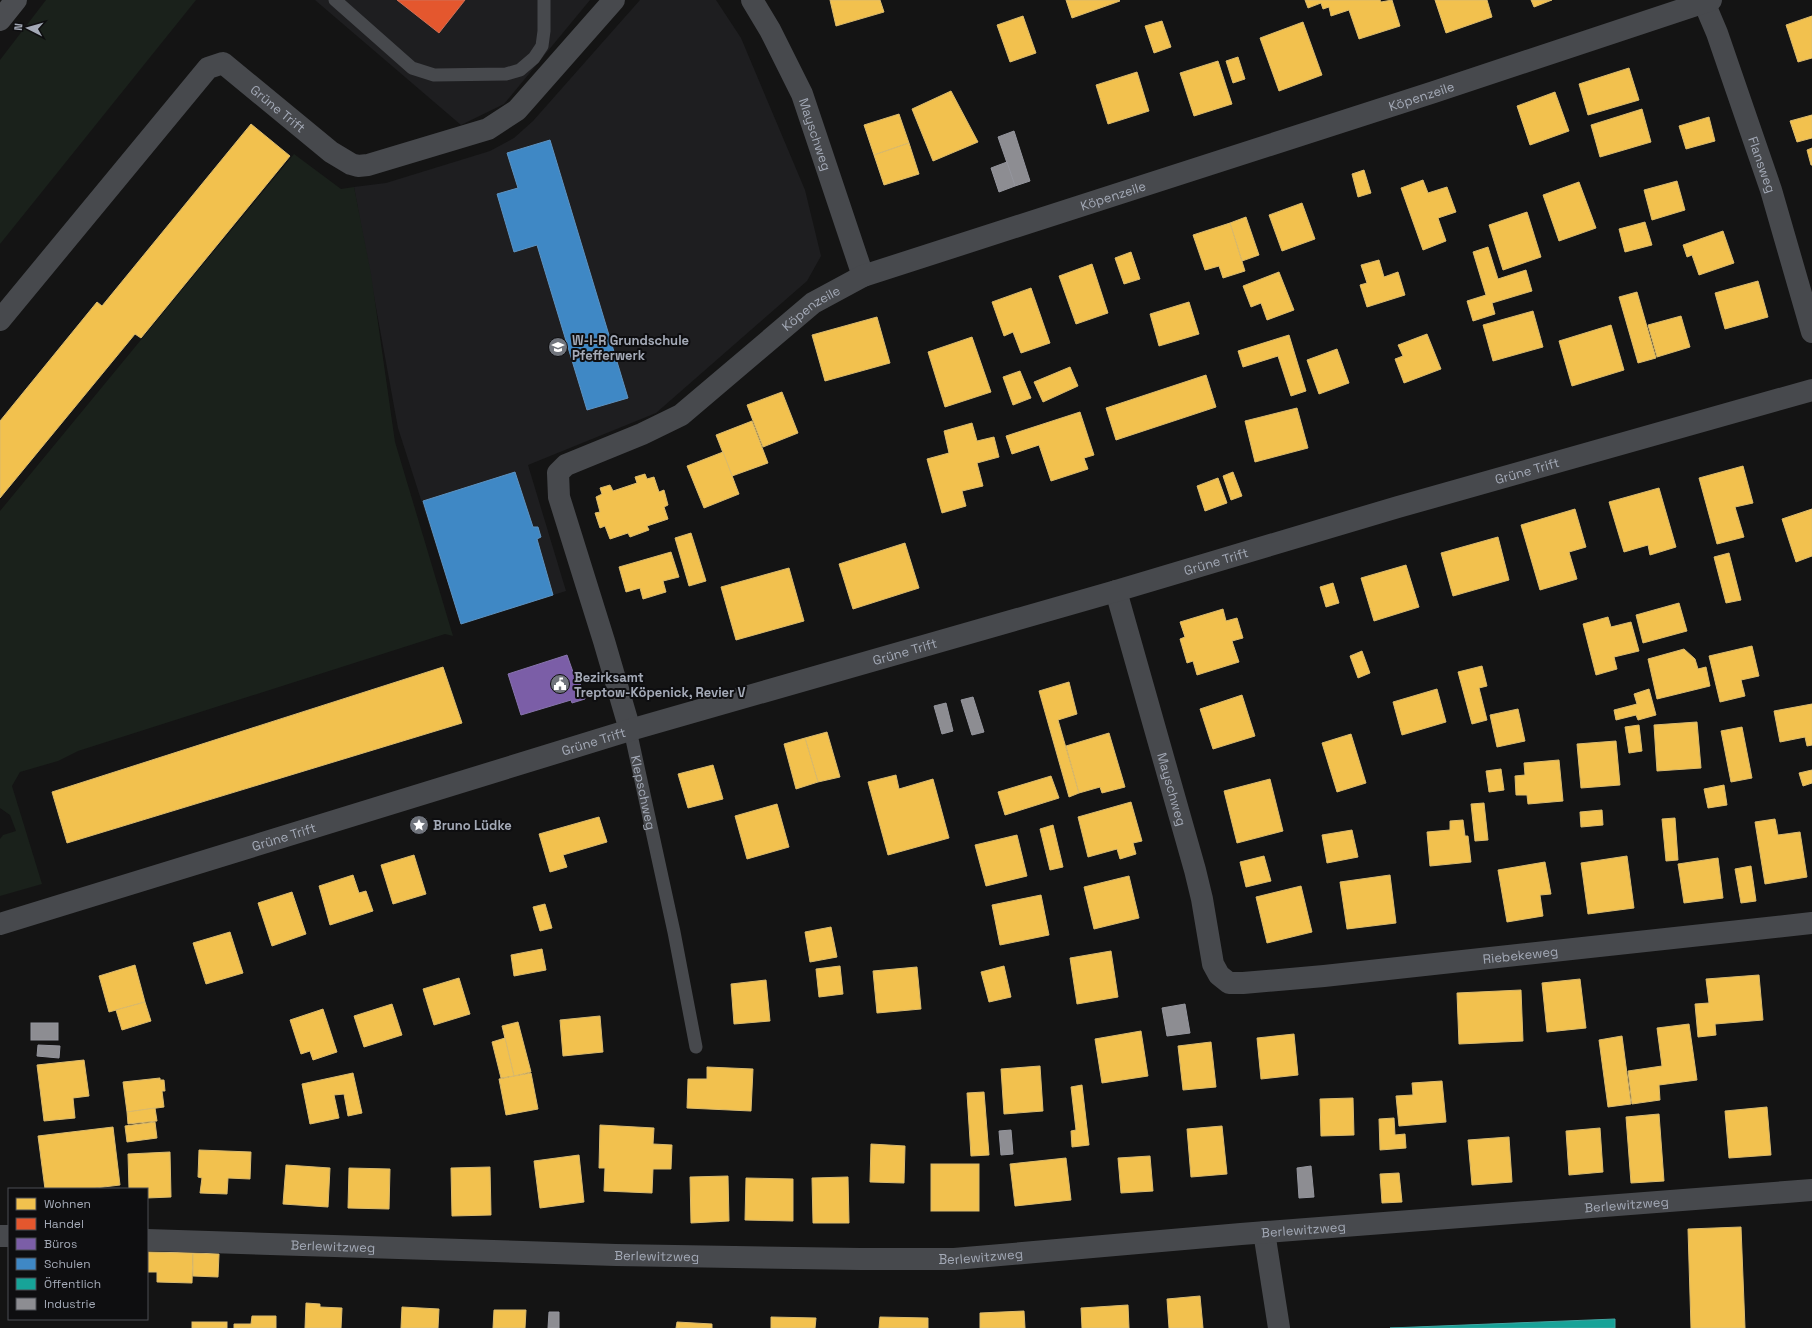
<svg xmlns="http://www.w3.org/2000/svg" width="1812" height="1328" viewBox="0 0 1812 1328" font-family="'Space Grotesk',sans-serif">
<rect width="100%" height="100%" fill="#141414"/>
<g fill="#1e1e20">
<polygon points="315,0 590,0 504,104 461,125"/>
<polygon points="640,0 716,0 741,38 805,190 821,256 807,281 656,413 528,465 566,591 461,624 398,428 354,187 386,183 490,151 514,138 533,121"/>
</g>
<g fill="#1a211b">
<polygon points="46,0 196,0 0,244 0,60"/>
<polygon points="294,154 341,189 354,187 371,274 395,442 453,636 445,634 78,751 58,761 20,772 12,786 42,884 0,896 0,839 3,835 16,831 10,815 0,808 0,511"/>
</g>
<g fill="#f2c14e" stroke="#daba6d">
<polygon points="830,0 880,0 884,12 836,26"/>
<polygon points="1066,0 1119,0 1120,1 1072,18"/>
<polygon points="1305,0 1380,0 1381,2 1392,0 1400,26 1359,39 1349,10 1331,16 1329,7 1323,9 1321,3 1308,8"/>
<polygon points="1435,0 1487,0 1492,17 1446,33"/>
<polygon points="1531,0 1552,0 1534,7"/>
<polygon points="1023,16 1036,53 1010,62 997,25"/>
<polygon points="1812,16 1812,58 1798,62 1786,25"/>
<polygon points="1162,21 1171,47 1154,53 1145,26"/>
<polygon points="1303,22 1322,75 1279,91 1260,38"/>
<polygon points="1238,57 1245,79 1233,83 1226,61"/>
<polygon points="1218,61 1232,104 1194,116 1180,73"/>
<polygon points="1629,68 1639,100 1588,115 1579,84"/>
<polygon points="1137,72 1149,111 1108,124 1096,85"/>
<polygon points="951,91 978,142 933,161 912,109"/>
<polygon points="1555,92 1569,131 1530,145 1517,106"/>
<polygon points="1642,109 1651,142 1600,157 1591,125"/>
<polygon points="899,114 909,143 874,155 864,125"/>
<polygon points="1812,115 1812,138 1797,142 1790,121"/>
<polygon points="1709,117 1715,141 1686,149 1679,126"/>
<polygon points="251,124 290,156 141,338 135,334 0,498 0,421 97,302 102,306"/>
<polygon points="909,143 919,174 884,185 874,155"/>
<polygon points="1812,148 1812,165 1811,165 1807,150"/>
<polygon points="1364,170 1371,193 1358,197 1352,174"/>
<polygon points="1423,180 1428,193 1447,187 1456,212 1438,218 1446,241 1423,250 1401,188"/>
<polygon points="1677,181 1685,210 1652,220 1644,190"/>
<polygon points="1579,182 1596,228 1559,241 1543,195"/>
<polygon points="1302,203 1315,239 1282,251 1269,215"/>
<polygon points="1527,212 1541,257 1503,270 1489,225"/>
<polygon points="1246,217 1259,255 1242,261 1230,223"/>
<polygon points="1645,222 1652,245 1625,252 1619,229"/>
<polygon points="1230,223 1245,271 1223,278 1219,266 1205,270 1193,235"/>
<polygon points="1723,231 1734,263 1699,275 1692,255 1687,257 1683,245"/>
<polygon points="1488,247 1498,279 1526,270 1532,291 1492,303 1495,314 1473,321 1467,301 1486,295 1473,252"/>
<polygon points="1131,252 1140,279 1124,284 1115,258"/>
<polygon points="1379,260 1384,277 1398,272 1405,295 1367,307 1360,285 1367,283 1361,265"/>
<polygon points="1092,264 1108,313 1076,324 1059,276"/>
<polygon points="1279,272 1294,310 1267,320 1261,303 1251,307 1243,286"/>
<polygon points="1758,281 1768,317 1725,329 1715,293"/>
<polygon points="1031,288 1050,343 1021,353 1013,332 1004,336 992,302"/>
<polygon points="1637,292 1656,358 1638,363 1619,297"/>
<polygon points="1189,302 1199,334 1159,346 1150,314"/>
<polygon points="1533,311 1543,347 1493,361 1483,325"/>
<polygon points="1681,316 1690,347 1657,357 1648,325"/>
<polygon points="877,317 890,363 825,381 812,335"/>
<polygon points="1611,325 1624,370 1572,386 1559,341"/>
<polygon points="1427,334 1441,369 1404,383 1395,359 1403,356 1398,345"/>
<polygon points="1289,335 1306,391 1291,396 1278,356 1243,367 1238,351"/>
<polygon points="972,337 991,392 945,407 928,352"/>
<polygon points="1337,349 1349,383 1319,394 1307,360"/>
<polygon points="1070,367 1078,386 1043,402 1034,382"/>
<polygon points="1020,371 1031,398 1013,405 1003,377"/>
<polygon points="1206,375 1216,407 1116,440 1106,408"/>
<polygon points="782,392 798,433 763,447 747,405"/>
<polygon points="1297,408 1308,448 1255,462 1245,421"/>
<polygon points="1080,412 1094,455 1084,458 1088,469 1051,481 1039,445 1012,454 1006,436"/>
<polygon points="752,421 768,463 732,476 716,435"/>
<polygon points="972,423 977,441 994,437 999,457 977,463 983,486 962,491 966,506 942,513 927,459 949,453 944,431"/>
<polygon points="723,452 739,494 704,508 687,466"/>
<polygon points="1743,466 1753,503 1735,507 1744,537 1717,544 1699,478"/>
<polygon points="1233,472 1242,496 1231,500 1223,476"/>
<polygon points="645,474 647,479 654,477 659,492 664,490 668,505 664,507 668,519 647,526 649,530 630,537 628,533 610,539 605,526 600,528 595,513 600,512 596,497 602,494 600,488 610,485 613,491 637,483 635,477"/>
<polygon points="1218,478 1227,503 1205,511 1197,486"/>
<polygon points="1659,488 1676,547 1650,555 1648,545 1624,552 1609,502"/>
<polygon points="1575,509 1586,547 1569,552 1577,579 1540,590 1521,525"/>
<polygon points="1812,509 1812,556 1796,562 1782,519"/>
<polygon points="691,533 706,581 689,586 675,538"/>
<polygon points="1498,537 1509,580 1453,596 1441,553"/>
<polygon points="905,543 919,588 853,609 839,564"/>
<polygon points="671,552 679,577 663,581 666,592 643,599 640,588 626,592 619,567"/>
<polygon points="1729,553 1741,600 1726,603 1714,557"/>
<polygon points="1406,565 1419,607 1374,621 1361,578"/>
<polygon points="789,568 804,621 736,640 721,587"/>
<polygon points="1333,583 1339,603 1326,607 1320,587"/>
<polygon points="1679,603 1687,631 1643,643 1636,615"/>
<polygon points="1223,609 1226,621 1237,618 1243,638 1232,641 1239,662 1197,675 1193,661 1187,663 1180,639 1185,637 1180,622"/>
<polygon points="1608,617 1611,627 1631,622 1639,651 1614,657 1617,669 1596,675 1583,624"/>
<polygon points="1752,646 1759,676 1741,680 1745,696 1720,702 1709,656"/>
<polygon points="1684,649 1695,659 1698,669 1706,667 1710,686 1657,699 1648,659"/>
<polygon points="1362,651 1370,673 1358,678 1350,656"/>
<polygon points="1482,666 1487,686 1479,688 1487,720 1472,724 1458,672"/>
<polygon points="443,667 462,723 67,843 52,792"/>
<polygon points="1069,682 1077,714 1058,720 1079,793 1069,797 1039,691"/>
<polygon points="1437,689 1446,722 1402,735 1393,702"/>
<polygon points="1649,689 1656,715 1638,720 1636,715 1616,720 1614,710 1637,704 1634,694"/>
<polygon points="1242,695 1255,736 1213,749 1200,709"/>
<polygon points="1812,704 1812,745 1807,746 1805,737 1780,742 1774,711"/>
<polygon points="1518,709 1525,741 1497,747 1490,715"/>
<polygon points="1697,722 1701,768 1657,771 1654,725"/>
<polygon points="1639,725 1642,751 1629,753 1625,727"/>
<polygon points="1742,727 1752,778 1731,782 1721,731"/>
<polygon points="827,732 840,777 818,782 805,738"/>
<polygon points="1109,733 1125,787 1102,793 1100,787 1079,793 1066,746"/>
<polygon points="1351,734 1366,783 1337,792 1322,743"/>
<polygon points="805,738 818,782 796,789 784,744"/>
<polygon points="1616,741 1620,785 1581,788 1577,744"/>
<polygon points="1559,760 1563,801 1528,804 1527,795 1516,795 1515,776 1525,775 1524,763"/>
<polygon points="713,765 723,799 688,808 678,774"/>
<polygon points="1501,769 1504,790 1489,792 1486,771"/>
<polygon points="1812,770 1812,783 1803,786 1799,773"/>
<polygon points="896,775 899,789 933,779 949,838 888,855 868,782"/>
<polygon points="1051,776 1059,798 1005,815 998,792"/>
<polygon points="1270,779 1283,831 1237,843 1224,791"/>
<polygon points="1724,785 1727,805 1708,808 1704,789"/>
<polygon points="1131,802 1142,841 1133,843 1136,854 1120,859 1117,849 1088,857 1078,817"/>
<polygon points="1484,803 1488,840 1475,841 1471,804"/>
<polygon points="777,804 789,847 747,859 735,816"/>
<polygon points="1602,810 1603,825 1581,827 1580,812"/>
<polygon points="599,817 607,842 563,855 567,867 550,872 539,834"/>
<polygon points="1675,818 1678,860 1666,861 1662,819"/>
<polygon points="1775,819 1778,835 1800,832 1807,877 1765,884 1755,822"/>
<polygon points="1463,820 1465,836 1468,836 1471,862 1430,866 1427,832 1450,830 1450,821"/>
<polygon points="1053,825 1063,867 1050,870 1040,829"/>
<polygon points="1352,830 1358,857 1327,863 1322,835"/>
<polygon points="1017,835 1027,876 986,886 975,845"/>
<polygon points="414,855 426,894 393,904 381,865"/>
<polygon points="1264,856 1271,881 1246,887 1240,862"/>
<polygon points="1627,856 1634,908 1588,914 1581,863"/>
<polygon points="1718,858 1723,898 1684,903 1678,864"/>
<polygon points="1545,862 1551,894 1540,895 1543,916 1507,922 1498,870"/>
<polygon points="1751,866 1756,901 1741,903 1735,869"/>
<polygon points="353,875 359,893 366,891 373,911 330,925 319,886"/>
<polygon points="1390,875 1396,923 1347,929 1340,882"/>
<polygon points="1129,876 1139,918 1094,929 1084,887"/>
<polygon points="1301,886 1312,932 1267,943 1256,897"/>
<polygon points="292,892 306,934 272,946 258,903"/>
<polygon points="1041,895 1049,935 1000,945 992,905"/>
<polygon points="545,904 552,928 540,931 533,907"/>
<polygon points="831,927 837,957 810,962 805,932"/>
<polygon points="230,932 243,973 206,984 193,943"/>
<polygon points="542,949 546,970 514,976 511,955"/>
<polygon points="1111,951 1118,997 1077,1004 1070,958"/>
<polygon points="135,965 145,1002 109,1012 99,976"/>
<polygon points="840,966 843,994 819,997 816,969"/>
<polygon points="1004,966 1011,997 989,1002 981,972"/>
<polygon points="917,967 921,1009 877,1013 873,971"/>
<polygon points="1759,975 1763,1020 1715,1024 1716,1035 1698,1037 1695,1004 1709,1003 1706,979"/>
<polygon points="459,978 470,1014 434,1025 423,989"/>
<polygon points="1580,979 1586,1028 1547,1032 1542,983"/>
<polygon points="766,980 770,1021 734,1024 731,984"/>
<polygon points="1521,990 1523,1041 1459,1044 1457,993"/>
<polygon points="145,1002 151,1021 122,1030 116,1010"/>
<polygon points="392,1004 402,1035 364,1047 354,1016"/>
<polygon points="323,1009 337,1052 313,1060 310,1051 301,1054 290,1020"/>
<polygon points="600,1016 603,1052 563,1056 560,1020"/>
<polygon points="518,1022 531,1072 514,1076 502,1026"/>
<polygon points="1689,1024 1697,1080 1659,1085 1660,1100 1632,1104 1628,1071 1662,1066 1657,1028"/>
<polygon points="1141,1031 1148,1076 1102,1083 1095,1039"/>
<polygon points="1294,1034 1298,1075 1261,1079 1257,1038"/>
<polygon points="1622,1036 1631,1104 1608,1107 1599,1040"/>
<polygon points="505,1038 514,1076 501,1078 492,1042"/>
<polygon points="1211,1042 1216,1087 1183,1090 1178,1046"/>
<polygon points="84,1060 89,1096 73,1098 75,1118 44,1121 37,1065"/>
<polygon points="1040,1066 1043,1111 1004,1114 1001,1069"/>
<polygon points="707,1067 753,1069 751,1111 687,1108 688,1079 707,1079"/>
<polygon points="353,1073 362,1113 348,1116 344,1094 334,1095 339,1118 310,1124 302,1084"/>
<polygon points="531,1073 538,1109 506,1115 499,1079"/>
<polygon points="160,1078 160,1080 164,1080 165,1091 162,1091 164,1107 127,1112 123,1082"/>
<polygon points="1442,1081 1446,1122 1399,1126 1396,1096 1413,1095 1412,1083"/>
<polygon points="1082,1085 1089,1145 1072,1147 1071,1131 1076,1130 1071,1087"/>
<polygon points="984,1092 989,1155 971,1156 967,1093"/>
<polygon points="1353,1098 1354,1135 1321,1136 1320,1099"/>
<polygon points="1767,1107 1771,1155 1729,1158 1725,1111"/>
<polygon points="155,1108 157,1121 128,1124 127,1112"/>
<polygon points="1659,1114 1664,1181 1631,1183 1626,1117"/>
<polygon points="1394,1118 1395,1135 1405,1134 1406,1148 1380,1150 1379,1119"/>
<polygon points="155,1122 157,1138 127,1142 125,1126"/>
<polygon points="600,1125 654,1128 653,1144 672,1145 671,1169 653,1169 652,1193 604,1191 605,1168 599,1168"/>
<polygon points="1222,1126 1227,1174 1191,1177 1187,1129"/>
<polygon points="113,1127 120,1185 87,1189 45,1189 38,1136"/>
<polygon points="1600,1128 1603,1172 1569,1175 1566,1131"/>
<polygon points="1509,1137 1512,1182 1472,1185 1468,1140"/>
<polygon points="871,1144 905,1146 904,1183 870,1182"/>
<polygon points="199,1150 251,1152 250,1179 228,1178 227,1194 200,1193 202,1178 198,1177"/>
<polygon points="170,1152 171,1197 147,1198 147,1189 129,1189 128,1154"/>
<polygon points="579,1155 584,1202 540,1208 534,1161"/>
<polygon points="1150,1156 1153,1191 1121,1193 1118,1158"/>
<polygon points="1066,1158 1071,1200 1015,1206 1010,1164"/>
<rect x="931" y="1164" width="48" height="47"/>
<polygon points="286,1165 330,1168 328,1207 283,1204"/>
<polygon points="490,1167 491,1215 452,1216 451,1168"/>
<polygon points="349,1168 390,1169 389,1209 348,1208"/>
<polygon points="1399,1173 1402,1202 1382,1203 1380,1174"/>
<polygon points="728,1176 729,1221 691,1223 690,1177"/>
<polygon points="848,1177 849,1223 813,1223 812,1178"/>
<polygon points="746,1178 793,1179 793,1221 745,1220"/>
<polygon points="1741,1227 1745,1328 1691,1328 1688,1229"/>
<polygon points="147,1252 193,1253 192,1283 157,1282 157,1272 147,1272"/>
<polygon points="193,1253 219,1254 218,1277 193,1276"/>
<polygon points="1200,1296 1203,1328 1169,1328 1167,1299"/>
<polygon points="306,1303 320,1304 320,1307 342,1308 341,1328 305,1328"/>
<polygon points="1128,1305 1129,1328 1082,1328 1081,1308"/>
<polygon points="402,1307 439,1309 438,1328 401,1328"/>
<polygon points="494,1310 526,1310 525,1328 493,1328"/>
<polygon points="1024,1311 1025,1328 980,1328 980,1313"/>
<polygon points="252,1316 276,1316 276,1328 234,1328 234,1324 251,1324"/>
<polygon points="771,1317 816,1318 815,1328 771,1328"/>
<polygon points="880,1317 928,1318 928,1328 879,1328"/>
<rect x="192" y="1322" width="35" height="6"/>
<polygon points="677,1322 712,1324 712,1328 676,1328"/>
</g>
<polygon fill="#e4572e" stroke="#d07057" points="397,0 465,0 439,33"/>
<polygon fill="#7b5ea7" stroke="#8774ac" points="567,655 573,672 576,671 585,699 572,703 571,700 521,715 508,674"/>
<g fill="#3f88c5" stroke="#5d92c0">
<polygon points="550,140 628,398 587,410 537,245 514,252 497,194 518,188 507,153"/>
<polygon points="515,472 533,527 538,527 541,537 537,539 553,595 461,624 423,501"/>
</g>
<polygon fill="#17a398" stroke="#41a5a1" points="1615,1319 1615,1328 1390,1328"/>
<g fill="#8d8d92" stroke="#94959d">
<polygon points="1014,131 1030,181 1015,186 998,137"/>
<polygon points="1007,162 1015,186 999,192 991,168"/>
<polygon points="973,697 984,732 972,735 961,700"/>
<polygon points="946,703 953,731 942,734 934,706"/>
<polygon points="1185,1004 1190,1033 1167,1036 1162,1008"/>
<rect x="31" y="1023" width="27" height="17"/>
<polygon points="38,1045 60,1046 59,1058 37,1056"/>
<polygon points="1011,1130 1013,1154 1001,1155 999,1131"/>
<polygon points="1311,1166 1314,1197 1299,1198 1297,1168"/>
<polygon points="549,1312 559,1312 559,1328 548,1328"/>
</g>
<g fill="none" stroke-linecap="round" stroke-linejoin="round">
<g stroke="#47494d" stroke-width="13">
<polyline points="335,0 412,68 434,75 506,74 520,70 534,58 542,46 544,31 544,0"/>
<path id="s1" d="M 630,730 L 674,932 L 696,1047"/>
</g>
<g stroke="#47494d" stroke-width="22">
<path id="s2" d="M 752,0 L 770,30 L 802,94 L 863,276"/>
<path id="s3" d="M 1703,0 L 1717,33 L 1771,190 L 1812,332"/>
<path id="s4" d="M 0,320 L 208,68 L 223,63 L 331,152 L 351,164 L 358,166 L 368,165 L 488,129 L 517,110 L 614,0"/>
<path id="s5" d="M 1116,591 L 1195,870 L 1202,899 L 1213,964 L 1219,975 L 1229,983 L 1243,983 L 1324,976 L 1812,923"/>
<path id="s6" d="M 630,730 L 604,641 L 559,497 L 558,473 L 566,465 L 642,434 L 681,415 L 813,303 L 863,276 L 1434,92 L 1711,0"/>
<path id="s7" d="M 0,924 L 630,730 L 1116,591 L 1398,507 L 1812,390"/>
<polyline points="1264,1232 1279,1328"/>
<polyline points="0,1236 9,1236"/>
<path id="s8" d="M 147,1240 L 616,1255 L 860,1259 L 954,1259 L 1241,1234 L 1812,1190"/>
</g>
<polyline stroke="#4b4d51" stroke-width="22" points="0,20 16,0"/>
</g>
<defs>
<symbol id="school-disc" viewBox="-11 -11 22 22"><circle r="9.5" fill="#71757d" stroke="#0e0e10"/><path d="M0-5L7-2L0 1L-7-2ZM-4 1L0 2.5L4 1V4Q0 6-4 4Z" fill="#fff"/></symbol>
<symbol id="civic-disc" viewBox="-11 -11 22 22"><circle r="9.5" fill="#71757d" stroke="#0e0e10"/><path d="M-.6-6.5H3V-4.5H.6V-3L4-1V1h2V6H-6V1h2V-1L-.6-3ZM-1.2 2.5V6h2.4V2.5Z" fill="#fff"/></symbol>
<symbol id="sight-disc" viewBox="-11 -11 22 22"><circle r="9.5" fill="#71757d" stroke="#0e0e10"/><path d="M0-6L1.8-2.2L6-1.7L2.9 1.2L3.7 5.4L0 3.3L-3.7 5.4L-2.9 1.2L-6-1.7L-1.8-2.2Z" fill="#fff"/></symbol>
</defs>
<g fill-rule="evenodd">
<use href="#school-disc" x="547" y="336" width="22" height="22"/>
<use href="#civic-disc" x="549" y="673" width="22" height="22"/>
<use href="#sight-disc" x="408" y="814" width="22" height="22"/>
</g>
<g text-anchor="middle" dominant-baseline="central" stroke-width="4" stroke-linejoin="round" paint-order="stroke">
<g font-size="13" fill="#a3a9b6" stroke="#0e0e10">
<text stroke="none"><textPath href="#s6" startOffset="1221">Köpenzeile</textPath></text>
<text stroke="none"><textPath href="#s4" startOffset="414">Grüne Trift</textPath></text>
<text stroke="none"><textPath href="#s2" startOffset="149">Mayschweg</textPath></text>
<text stroke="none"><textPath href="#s3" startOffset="175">Flansweg</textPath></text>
<text stroke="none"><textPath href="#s6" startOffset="897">Köpenzeile</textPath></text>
<text stroke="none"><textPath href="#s6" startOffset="573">Köpenzeile</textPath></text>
<text stroke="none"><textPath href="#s7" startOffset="1593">Grüne Trift</textPath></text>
<text stroke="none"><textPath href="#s7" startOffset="1269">Grüne Trift</textPath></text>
<text stroke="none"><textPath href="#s7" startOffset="945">Grüne Trift</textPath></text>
<text stroke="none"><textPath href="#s7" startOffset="621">Grüne Trift</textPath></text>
<text stroke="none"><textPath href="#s5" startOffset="206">Mayschweg</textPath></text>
<text stroke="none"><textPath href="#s1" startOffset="64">Klepschweg</textPath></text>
<text stroke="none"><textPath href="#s7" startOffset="297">Grüne Trift</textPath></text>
<text stroke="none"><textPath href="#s5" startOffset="704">Riebekeweg</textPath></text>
<text stroke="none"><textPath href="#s8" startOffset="1482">Berlewitzweg</textPath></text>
<text stroke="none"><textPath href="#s8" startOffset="1158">Berlewitzweg</textPath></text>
<text stroke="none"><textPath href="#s8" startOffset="186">Berlewitzweg</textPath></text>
<text stroke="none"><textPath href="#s8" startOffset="510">Berlewitzweg</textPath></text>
<text stroke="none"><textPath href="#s8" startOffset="834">Berlewitzweg</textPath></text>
</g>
<g font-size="13" font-weight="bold" fill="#a3a9b6" stroke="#0e0e10" text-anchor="start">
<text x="572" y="340">W-I-R Grundschule<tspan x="572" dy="15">Pfefferwerk</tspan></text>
<text x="574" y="677">Bezirksamt<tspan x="574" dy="15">Treptow-Köpenick, Revier V</tspan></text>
<text x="433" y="825">Bruno Lüdke</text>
</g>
</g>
<rect x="8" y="1188" width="140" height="132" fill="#0e0e10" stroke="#4a4c52"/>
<rect x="16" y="1198" width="20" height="12" fill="#f2c14e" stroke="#4a4c52"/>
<text x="44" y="1208" font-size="12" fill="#a3a9b6">Wohnen</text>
<rect x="16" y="1218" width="20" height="12" fill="#e4572e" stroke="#4a4c52"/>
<text x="44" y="1228" font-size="12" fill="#a3a9b6">Handel</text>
<rect x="16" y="1238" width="20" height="12" fill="#7b5ea7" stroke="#4a4c52"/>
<text x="44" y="1248" font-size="12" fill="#a3a9b6">Büros</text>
<rect x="16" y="1258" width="20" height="12" fill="#3f88c5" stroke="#4a4c52"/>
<text x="44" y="1268" font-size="12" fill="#a3a9b6">Schulen</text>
<rect x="16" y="1278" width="20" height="12" fill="#17a398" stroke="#4a4c52"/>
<text x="44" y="1288" font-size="12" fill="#a3a9b6">Öffentlich</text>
<rect x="16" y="1298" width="20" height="12" fill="#8d8d92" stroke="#4a4c52"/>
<text x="44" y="1308" font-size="12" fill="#a3a9b6">Industrie</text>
<g transform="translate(28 28) rotate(276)" stroke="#0e0e10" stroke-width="3" paint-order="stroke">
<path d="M0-3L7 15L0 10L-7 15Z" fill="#a3a9b6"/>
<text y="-6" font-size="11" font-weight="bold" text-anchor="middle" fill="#a3a9b6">N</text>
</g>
</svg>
